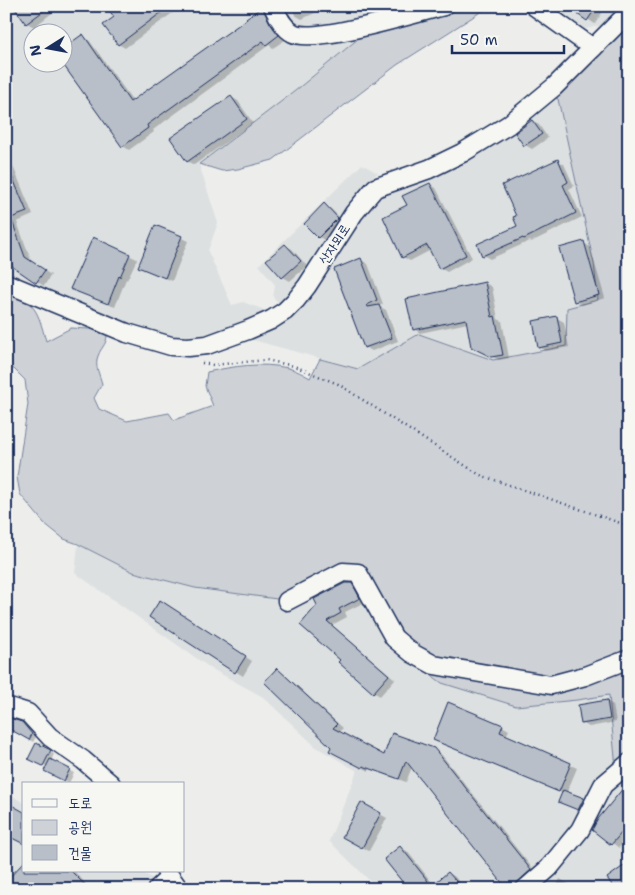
<svg xmlns="http://www.w3.org/2000/svg" width="635" height="895" viewBox="0 0 635 895" font-family="'Shantell Sans','Poor Story',sans-serif">
<rect width="100%" height="100%" fill="#edeeec"/>
<filter id="ink" filterUnits="userSpaceOnUse"><feTurbulence type="fractalNoise" baseFrequency=".02" numOctaves="2"/><feDisplacementMap in="SourceGraphic" scale="10" xChannelSelector="R" yChannelSelector="G"/><feConvolveMatrix kernelMatrix="1 2 1 2 8 2 1 2 1" color-interpolation-filters="sRGB"/></filter>
<g filter="url(#ink)">
<g fill="#dde0e1" fill-rule="evenodd">
<path d="M 6,6 L 411,6 L 356,21 L 359,38 L 295,91 L 199,164 L 218,223 L 208,251 L 232,305 L 243,302 L 270,312 L 218,336 L 167,341 L 6,279 ZM 32,32 L 62,32 L 62,62 L 32,62 Z"/>
<polygon points="550,6 622,6 604,25 585,29"/>
<polygon points="554,97 558,99 594,264 598,300 567,346 493,360 419,334 358,369 249,339 270,327 375,198 382,193 464,162"/>
<polygon points="362,164 378,173 369,180 295,290 281,306 273,297 275,285 259,265"/>
<polygon points="78,544 133,572 195,588 258,596 287,601 358,573 394,638 424,670 442,683 516,706 577,700 609,695 617,773 629,764 629,889 375,889 376,887 329,841 357,771 316,747 263,697 210,668 75,573"/>
<polygon points="6,792 24,803 24,871 141,871 168,889 6,889"/>
</g>
<g fill="#ced2d7" stroke="#74809a">
<polygon points="475,6 490,6 397,65 273,160 238,169 222,171 199,164 295,91 359,38 381,30"/>
<path d="M 629,22 L 629,654 L 560,676 L 497,671 L 444,659 L 425,651 L 410,642 L 389,614 L 362,569 L 356,564 L 345,564 L 277,599 L 195,588 L 133,572 L 78,544 L 64,539 L 44,523 L 20,494 L 17,477 L 28,404 L 25,380 L 14,369 L 6,368 L 6,290 C 37,304 37,310 46,341 L 71,328 L 107,330 C 108,345 102,345 98,356 C 94,366 100,375 102,384 L 94,398 L 99,409 L 127,421 L 169,413 L 174,420 L 213,406 L 205,386 L 207,372 C 234,366 261,362 288,368 C 296,370 303,374 310,378 L 320,359 L 358,369 L 419,334 L 493,360 L 566,346 L 567,308 L 598,300 L 594,264 L 558,99 L 554,97 Z"/>
<polygon points="629,665 629,757 616,768 609,695 577,700 516,706 442,683 427,672 433,669 539,691"/>
</g>
<g fill="#0003">
<polygon points="15,6 61,6 34,27 27,23"/>
<polygon points="115,6 182,6 125,48 118,44"/>
<polygon points="291,6 316,6 319,11 302,19 295,15"/>
<polygon points="568,6 603,6 605,8 595,24"/>
<polygon points="262,8 269,12 276,28 285,40 273,48 269,45 153,130 154,132 129,150 123,146 83,36 89,40 133,101"/>
<polygon points="231,97 238,101 253,123 194,165 187,161"/>
<polygon points="533,121 539,125 548,138 532,149 525,145"/>
<polygon points="6,149 33,215 17,222 32,263 51,275 44,286 14,267 6,245"/>
<polygon points="557,160 564,164 574,186 569,189 582,217 531,242 530,241 490,259 483,255 519,226"/>
<polygon points="430,184 436,188 472,258 447,272 440,268 431,250 410,261 403,257"/>
<polygon points="324,205 331,209 344,222 326,241 319,237"/>
<polygon points="156,226 188,241 172,281 146,270"/>
<polygon points="94,239 137,259 127,280 126,279 115,307 78,292"/>
<polygon points="584,243 590,247 605,298 582,305 575,301"/>
<polygon points="285,245 292,249 307,266 290,281 283,277"/>
<polygon points="361,260 368,264 383,304 379,306 386,310 398,341 372,351 365,347"/>
<polygon points="485,283 492,287 498,319 502,321 509,358 499,360 479,350 468,323 420,333 414,329"/>
<polygon points="557,318 564,322 569,347 546,351 539,347"/>
<polygon points="351,584 358,589 365,602 345,612 347,617 332,625 395,679 380,696 373,692 341,660 301,625"/>
<polygon points="167,606 252,661 243,676 151,617"/>
<polygon points="277,670 284,674 343,728 339,732 384,757 434,749 441,754 537,874 521,889 509,889 412,767 406,782 370,769 369,771 331,750 333,747"/>
<polygon points="607,701 613,705 616,722 589,727 582,723"/>
<polygon points="22,723 36,737 33,742 6,726"/>
<polygon points="502,726 509,730 506,736 577,768 567,792 590,803 585,813 567,805 563,793 441,743"/>
<polygon points="36,744 54,754 51,761 74,773 69,783 46,770 48,767 30,758"/>
<polygon points="629,783 629,836 619,848 594,829"/>
<polygon points="362,804 387,818 369,851 344,837"/>
<polygon points="400,847 407,851 434,885 449,873 455,877 465,889 410,889"/>
<polygon points="24,871 74,871 91,889 12,889"/>
<polygon points="560,879 577,889 555,889"/>
</g>
<g fill="#b9bfc8" stroke="#1b2f5e">
<polygon points="13,6 50,6 26,24"/>
<polygon points="106,6 170,6 118,45 103,25 114,17"/>
<polygon points="566,6 597,6 587,21"/>
<polygon points="262,7 270,23 279,35 266,45 263,41 147,125 148,128 122,147 62,63 62,49 83,34 130,102 247,19 246,18"/>
<polygon points="231,96 247,119 187,162 170,138"/>
<polygon points="532,120 542,134 524,146 515,133"/>
<polygon points="558,159 568,182 563,185 576,213 524,239 523,238 482,256 477,244 517,226 513,217 516,216 502,185"/>
<polygon points="6,162 27,212 11,218 25,257 45,270 36,283 13,267 6,249"/>
<polygon points="430,183 466,255 439,269 427,245 402,258 383,217 407,205 402,196"/>
<polygon points="324,203 338,218 318,238 304,224"/>
<polygon points="155,225 182,236 165,278 138,267"/>
<polygon points="93,237 130,254 120,277 119,276 108,304 70,289"/>
<polygon points="584,241 599,295 574,302 559,248"/>
<polygon points="285,244 301,261 282,278 266,260"/>
<polygon points="361,258 377,300 367,305 368,307 379,305 392,338 364,348 334,269"/>
<polygon points="485,282 492,317 495,316 503,355 491,357 471,347 466,319 413,330 406,299"/>
<polygon points="557,316 562,343 538,348 533,321"/>
<polygon points="345,583 352,583 360,598 339,609 341,613 327,621 389,675 373,693 338,662 340,660 300,625 317,605 314,599"/>
<polygon points="160,600 246,656 235,673 149,617"/>
<polygon points="277,668 337,724 333,728 384,755 392,733 434,748 531,870 510,889 507,889 406,761 399,779 363,766 362,768 329,751 331,747 264,682"/>
<polygon points="607,700 610,719 581,724 578,705"/>
<polygon points="448,702 503,725 500,732 571,763 559,792 433,740"/>
<polygon points="6,717 22,722 32,734 29,740 6,727"/>
<polygon points="36,743 51,750 43,766 28,759"/>
<polygon points="50,759 70,769 64,781 44,771"/>
<polygon points="629,781 629,824 611,845 592,830 598,819"/>
<polygon points="563,790 584,798 578,810 558,802"/>
<polygon points="6,802 24,812 24,844 6,835"/>
<polygon points="361,802 381,813 362,848 342,837"/>
<polygon points="400,846 428,881 419,889 408,889 384,859"/>
<polygon points="24,862 24,871 71,871 89,889 10,889 6,885 6,881"/>
<polygon points="629,862 629,889 615,889 607,878"/>
<polygon points="448,872 463,889 428,889"/>
</g>
<g fill="none" stroke-linecap="round" stroke-linejoin="round">
<defs>
<g id="minor">
<path d="M 273,6 C 278,16 283,28 293,33 C 315,44 416,13 444,6"/>
<polyline points="534,6 593,48"/>
<polyline points="6,283 127,333 171,346 188,347 207,345 248,330 271,320 285,311 296,300 307,286 354,213 375,188 429,169 462,153 508,125 554,87 629,12"/>
<polyline points="287,601 343,572 358,573 394,638 412,653 434,665 551,685 585,676 629,659"/>
<polyline points="6,706 28,713 50,737 83,760 111,784"/>
<polyline points="166,871 179,889"/>
<polyline points="157,889 170,877"/>
<polyline points="525,889 549,868 580,830 603,785 629,763"/>
</g>
</defs>
<use href="#minor" stroke="#1b2f5e" stroke-width="21"/>
<polyline stroke="#1b2f5e" stroke-width="2.5" stroke-dasharray="1 4" stroke-linecap="butt" points="202,363 213,365 266,360 294,366 338,384 480,475 629,526"/>
<use href="#minor" stroke="#f6f6f2" stroke-width="18"/>
</g>
</g>
<g text-anchor="middle" dominant-baseline="central" stroke-width="4" stroke-linejoin="round" paint-order="stroke">
<g font-size="14" fill="#1b2f5e" stroke="#f6f6f2">
<text transform="translate(334 244) rotate(-57)">산자뫼로</text>
</g>
</g>
<rect width="635" height="895" fill="none" stroke="#f6f6f2" stroke-width="25"/>
<rect x="12" y="12" width="610" height="870" fill="none" stroke="#1b2f5e" stroke-width="2" filter="url(#ink)"/>
<rect x="22" y="782" width="162" height="90" fill="#f6f6f2" stroke="#9ea6b7"/>
<rect x="32" y="799" width="25" height="8" fill="#f6f6f2" stroke="#9ea6b7"/>
<text x="68" y="808" font-size="15" fill="#1b2f5e">도로</text>
<rect x="32" y="820" width="25" height="15" fill="#ced2d7" stroke="#9ea6b7"/>
<text x="68" y="832" font-size="15" fill="#1b2f5e">공원</text>
<rect x="32" y="845" width="25" height="15" fill="#b9bfc8" stroke="#9ea6b7"/>
<text x="68" y="858" font-size="15" fill="#1b2f5e">건물</text>
<g transform="translate(48 48) rotate(259)"><circle r="24" fill="#f6f6f2" stroke="#9ea6b7"/>
<path d="M0-4L9 19L0 12L-9 19Z" fill="#1b2f5e"/>
<text y="-8" font-size="14" font-weight="bold" text-anchor="middle" fill="#1b2f5e">N</text>
</g>
<path d="M452 45v8h112v-8" fill="none" stroke="#1b2f5e" stroke-width="2.5"/>
<text x="460" y="45" font-size="15" fill="#1b2f5e" stroke="#f6f6f2" stroke-width="4" paint-order="stroke">50 m</text>
</svg>
